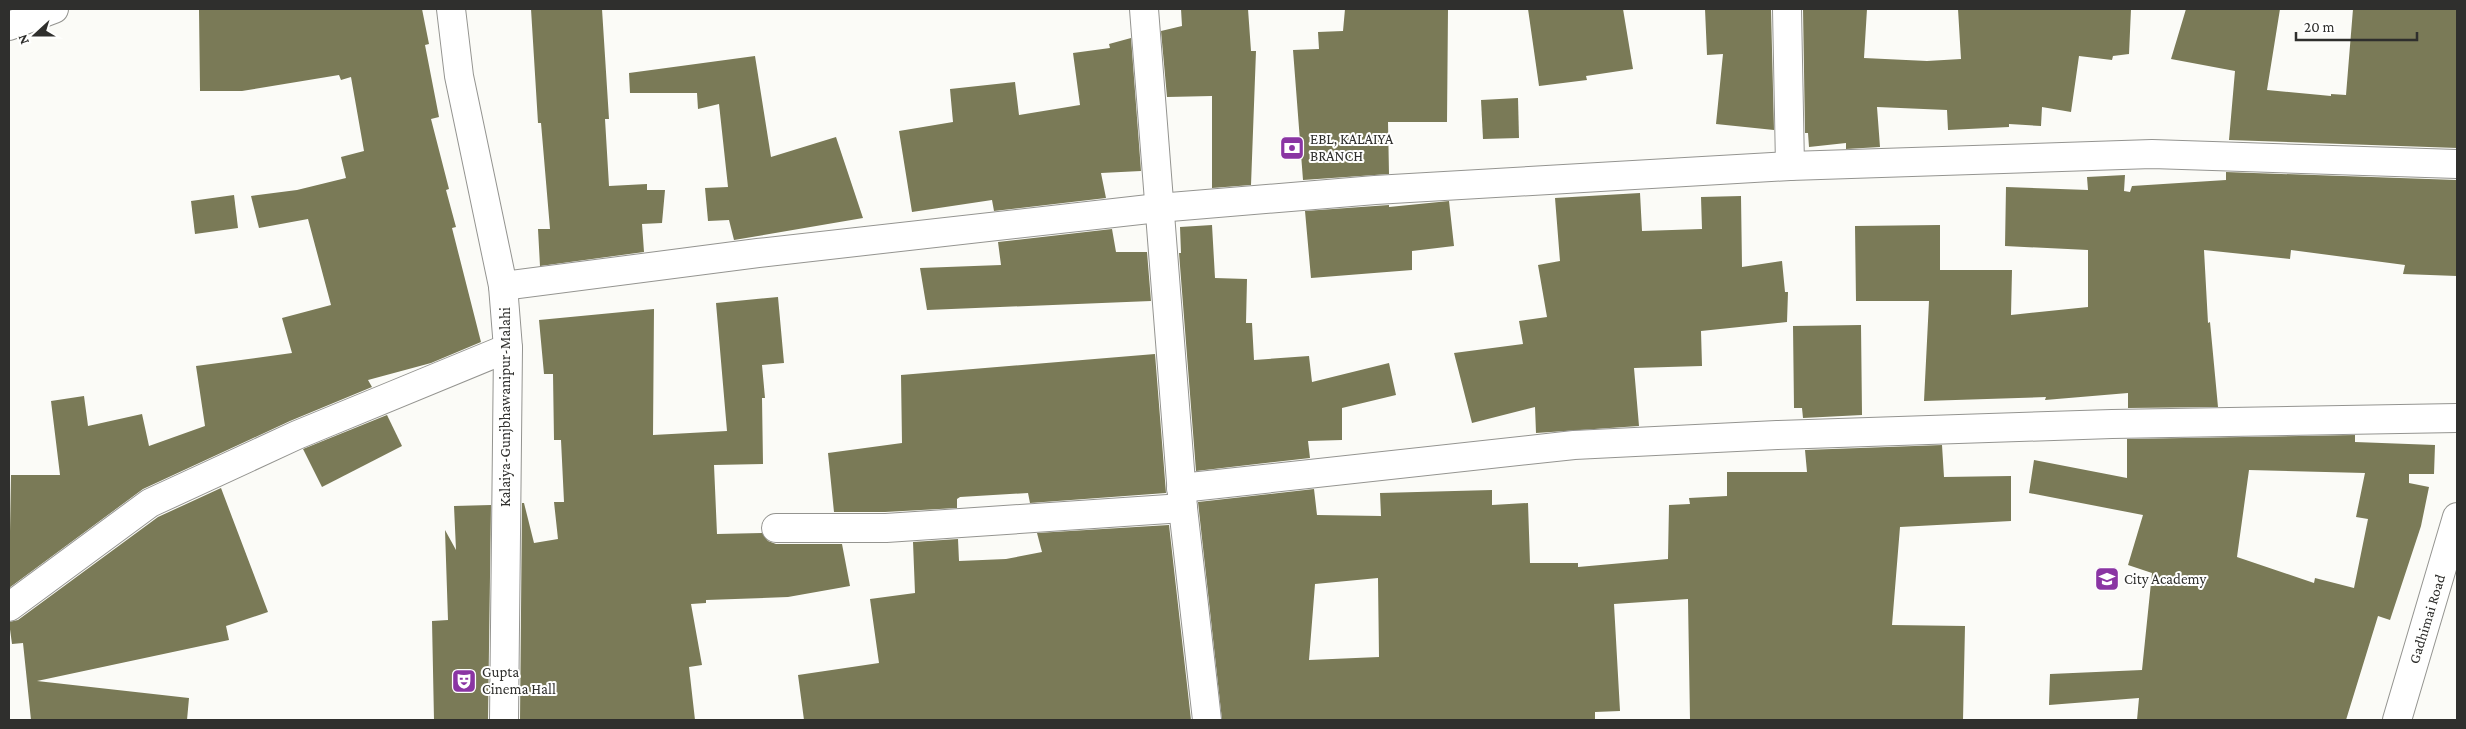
<svg xmlns="http://www.w3.org/2000/svg" width="2466" height="729" viewBox="0 0 2466 729" font-family="'Crimson Pro',serif">
<rect width="100%" height="100%" fill="#fbfbf7"/>
<g fill="#7a7a57" fill-rule="evenodd">
<polygon points="199,9 422,9 429,44 425,45 439,117 431,119 449,189 446,190 456,227 452,228 481,342 431,363 368,380 372,387 290,421 143,489 9,588 11,475 60,475 51,401 84,396 88,426 142,414 149,446 205,426 196,366 292,353 282,318 331,305 308,219 259,228 251,196 297,190 346,178 341,157 364,151 351,77 341,80 339,75 242,91 200,91"/>
<polygon points="531,9 602,9 609,119 605,119 609,186 647,184 647,190 665,190 662,223 642,224 644,252 540,266 538,229 550,229 541,123 538,123"/>
<polygon points="1181,9 1248,9 1251,51 1256,51 1251,185 1212,188 1212,96 1167,97 1161,31 1182,26"/>
<polygon points="1345,9 1448,9 1447,122 1388,122 1389,174 1303,180 1293,50 1319,49 1318,32 1343,31"/>
<polygon points="1528,9 1623,9 1633,69 1586,76 1587,80 1539,86"/>
<polygon points="1705,9 1771,9 1774,130 1716,124 1723,54 1707,55"/>
<polygon points="1803,9 1867,9 1864,58 1927,61 1961,59 1958,9 2131,9 2129,54 2113,56 2112,60 2079,56 2071,112 2042,107 2041,126 2009,124 2009,127 1948,130 1947,110 1877,107 1880,147 1846,149 1846,143 1809,147 1808,133 1805,133"/>
<polygon points="2186,9 2280,9 2267,90 2331,96 2331,94 2346,95 2353,9 2457,9 2457,148 2229,140 2235,71 2171,59"/>
<polygon points="1131,38 1141,171 1101,173 1106,198 994,211 992,200 912,212 899,131 953,122 950,89 1015,82 1019,115 1080,105 1073,53 1110,48 1109,44"/>
<polygon points="755,56 771,157 836,137 863,218 734,240 729,220 708,221 705,188 728,187 719,104 698,109 697,93 630,93 629,73"/>
<polygon points="1518,98 1519,138 1483,139 1481,100"/>
<polygon points="2226,172 2457,180 2457,276 2403,274 2405,265 2291,250 2290,259 2204,250 2208,323 2210,322 2218,407 2128,408 2128,393 2045,400 2046,397 1924,401 1929,301 1856,301 1855,226 1940,225 1940,270 2012,270 2011,315 2088,307 2088,250 2005,246 2006,187 2088,190 2087,177 2125,175 2124,191 2130,192 2132,186 2226,180"/>
<polygon points="1640,193 1642,231 1702,229 1701,197 1741,196 1742,267 1782,261 1785,292 1788,292 1787,322 1701,331 1702,366 1634,368 1639,426 1536,433 1535,407 1472,423 1454,353 1523,344 1519,321 1547,317 1538,265 1560,261 1555,198"/>
<polygon points="234,195 238,228 195,234 191,201"/>
<polygon points="1449,201 1454,246 1412,251 1412,270 1311,278 1305,211 1389,205 1389,207"/>
<polygon points="1212,225 1215,278 1247,279 1246,323 1252,323 1254,360 1309,356 1312,382 1389,363 1396,395 1342,408 1342,440 1308,441 1310,458 1196,471 1179,253 1181,253 1180,227"/>
<polygon points="1112,229 1116,252 1147,252 1151,301 927,310 920,268 1001,265 998,242"/>
<polygon points="778,297 784,363 762,365 765,398 762,398 763,464 714,465 717,534 762,533 768,541 776,544 842,544 850,586 788,597 706,600 706,603 691,604 702,665 689,667 695,720 520,720 522,503 524,503 534,543 558,539 554,502 564,502 561,440 554,440 553,374 544,374 539,320 654,309 653,435 727,431 716,303"/>
<polygon points="1861,325 1862,415 1803,418 1802,408 1794,408 1793,326"/>
<polygon points="1155,354 1166,493 1030,503 1028,493 960,497 957,499 957,508 885,512 834,512 828,453 902,443 901,375"/>
<polygon points="387,415 402,446 322,487 303,449"/>
<path d="M 2355,435 L 2355,442 L 2435,445 L 2434,474 L 2409,474 L 2409,483 L 2429,487 L 2421,526 L 2390,620 L 2378,616 L 2346,720 L 2137,720 L 2139,698 L 2049,705 L 2050,674 L 2142,670 L 2152,573 L 2128,565 L 2143,515 L 2029,493 L 2034,460 L 2127,478 L 2127,439 ZM 2249,470 L 2365,473 L 2356,517 L 2368,519 L 2354,588 L 2315,578 L 2314,583 L 2237,557 Z"/>
<path d="M 1942,445 L 1944,477 L 2011,476 L 2011,521 L 1900,527 L 1892,625 L 1965,626 L 1963,720 L 1690,720 L 1688,599 L 1614,604 L 1620,711 L 1595,712 L 1595,720 L 1222,720 L 1198,502 L 1314,489 L 1317,515 L 1381,516 L 1380,493 L 1492,490 L 1492,505 L 1528,503 L 1530,563 L 1578,563 L 1578,567 L 1668,559 L 1669,505 L 1690,504 L 1689,498 L 1727,496 L 1727,472 L 1807,472 L 1805,450 ZM 1378,578 L 1379,657 L 1309,660 L 1315,584 Z"/>
<polygon points="221,488 268,612 226,626 229,640 37,681 189,698 187,720 31,720 23,643 12,644 9,622 18,620 158,517"/>
<polygon points="491,505 488,720 434,720 432,621 448,620 445,530 456,550 454,506"/>
<polygon points="1169,525 1191,720 804,720 798,675 879,663 870,599 915,593 913,542 958,539 959,561 1006,559 1042,552 1037,533"/>
</g>
<g fill="none" stroke-linecap="round" stroke-linejoin="round">
<defs>
<g id="minor">
<polyline points="1144,9 1183,508 1207,720"/>
<polyline points="1787,9 1790,166"/>
<polyline points="9,26 54,9"/>
<polyline points="503,286 758,253 1158,208 1375,190 1790,166 2152,154 2457,164"/>
<polyline points="1181,488 1574,445 1777,435 2112,424 2457,418"/>
<polyline points="776,528 886,528 1183,508"/>
<polyline points="9,607 150,503 297,435 508,348"/>
</g>
<g id="tertiary">
<polyline points="451,9 459,76 503,286 508,348 504,720"/>
<polyline points="2397,720 2457,517"/>
</g>
</defs>
<use href="#minor" stroke="#949490" stroke-width="30"/>
<use href="#tertiary" stroke="#949490" stroke-width="30"/>
<use href="#minor" stroke="#fff" stroke-width="28"/>
<use href="#tertiary" stroke="#fff" stroke-width="28"/>
</g>
<defs>
<symbol id="bank-square" viewBox="-11 -11 22 22"><rect x="-9" y="-9" width="18" height="18" rx="4" fill="#8a35a3" stroke="#fffffe"/><path d="M-6-4H6V4H-6ZM0-2.3a2.3 2.3 0 1 0 0 4.6a2.3 2.3 0 1 0 0-4.6Z" fill="#fff"/></symbol>
<symbol id="school-square" viewBox="-11 -11 22 22"><rect x="-9" y="-9" width="18" height="18" rx="4" fill="#8a35a3" stroke="#fffffe"/><path d="M0-5L7-2L0 1L-7-2ZM-4 1L0 2.5L4 1V4Q0 6-4 4Z" fill="#fff"/></symbol>
<symbol id="theatre-square" viewBox="-11 -11 22 22"><rect x="-9" y="-9" width="18" height="18" rx="4" fill="#8a35a3" stroke="#fffffe"/><path d="M-5-5.5Q0-4 5-5.5V0Q5 5 0 6Q-5 5-5 0ZM-3.3-2.5H-1v1.5H-3.3ZM1-2.5H3.3v1.5H1ZM-2.8 1Q0 5.5 2.8 1Z" fill="#fff"/></symbol>
</defs>
<g fill-rule="evenodd">
<use href="#bank-square" x="1278" y="134" width="28" height="28"/>
<use href="#school-square" x="2093" y="565" width="28" height="28"/>
<use href="#theatre-square" x="450" y="667" width="28" height="28"/>
</g>
<g text-anchor="middle" dominant-baseline="central" stroke-width="4" stroke-linejoin="round" paint-order="stroke">
<g font-size="15" fill="#2f2f2d" stroke="#fffffe" text-anchor="start">
<text x="1310" y="139">EBL, KALAIYA<tspan x="1310" dy="17">BRANCH</tspan></text>
<text x="2124" y="579">City Academy</text>
<text x="482" y="672">Gupta<tspan x="482" dy="17">Cinema Hall</tspan></text>
</g>
<g font-size="15" fill="#2f2f2d" stroke="#fffffe">
<text transform="translate(505 407) rotate(-90)">Kalaiya-Gunjbhawanipur-Malahi</text>
<text transform="translate(2427 619) rotate(-73)">Gadhimai Road</text>
</g>
</g>
<rect width="2466" height="729" fill="none" stroke="#2f2f2d" stroke-width="20"/>
<g transform="translate(35 35) rotate(249)" stroke="#fffffe" stroke-width="4" paint-order="stroke">
<path d="M0-4L9 19L0 12L-9 19Z" fill="#2f2f2d"/>
<text y="-8" font-size="14" font-weight="bold" text-anchor="middle" fill="#2f2f2d">N</text>
</g>
<path d="M2296 32v8h121v-8" fill="none" stroke="#2f2f2d" stroke-width="2.5"/>
<text x="2304" y="32" font-size="15" fill="#2f2f2d" stroke="#fffffe" stroke-width="4" paint-order="stroke">20 m</text>
</svg>
